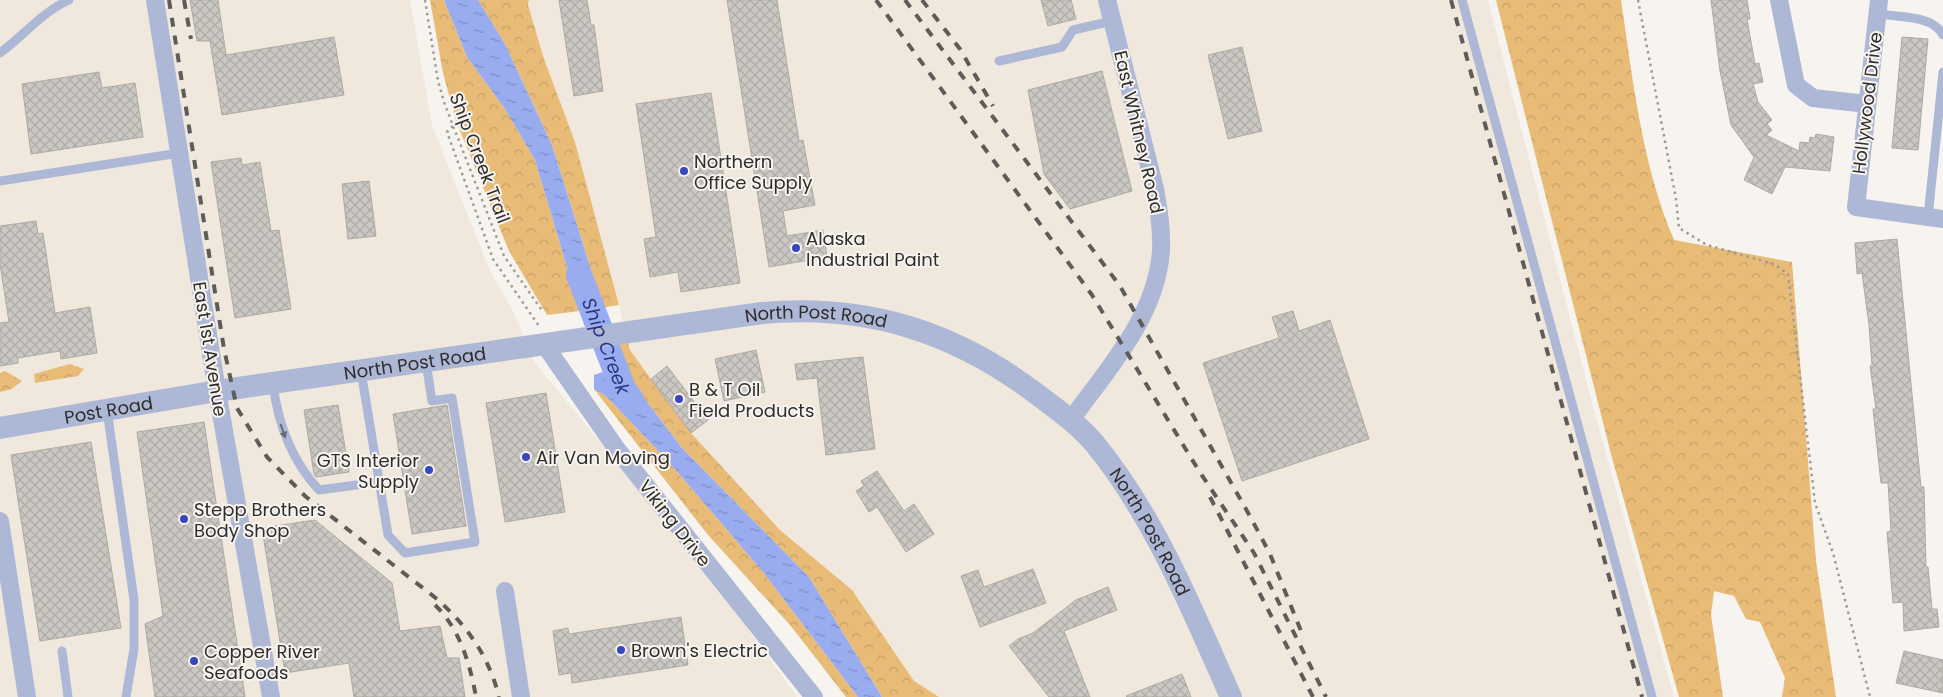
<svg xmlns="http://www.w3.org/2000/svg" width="1943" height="697" viewBox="0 0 1943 697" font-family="Poppins,sans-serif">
<defs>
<pattern id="forest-crowns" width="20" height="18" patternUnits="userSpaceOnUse" patternTransform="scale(1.25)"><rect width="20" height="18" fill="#e8bb77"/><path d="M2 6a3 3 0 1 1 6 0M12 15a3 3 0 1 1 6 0" fill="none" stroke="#c7a167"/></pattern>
<pattern id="water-ripples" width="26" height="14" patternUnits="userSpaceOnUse" patternTransform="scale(1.25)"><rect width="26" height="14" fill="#99acf0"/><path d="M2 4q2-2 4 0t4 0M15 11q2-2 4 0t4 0" fill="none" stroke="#7d8cc3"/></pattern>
<pattern id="building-cross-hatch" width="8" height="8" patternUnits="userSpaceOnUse" patternTransform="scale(1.25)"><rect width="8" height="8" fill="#cbc7c2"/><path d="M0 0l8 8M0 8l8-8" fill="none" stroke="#afaba7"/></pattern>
</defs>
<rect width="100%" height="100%" fill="#f7f3ee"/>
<g fill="#f0e8dc">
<polygon points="0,0 410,0 432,125 490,271 514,313 535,363 706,570 797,697 0,697"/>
<polygon points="529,0 1488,0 1593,407 1674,697 939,697 914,681 852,590 780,530 691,433 630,350 612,277 544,59 528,5"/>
</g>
<g fill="url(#forest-crowns)">
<polygon points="430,0 444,0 467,57 505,109 535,160 580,311 547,315 509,251 456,121 443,73"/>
<polygon points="478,0 529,0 528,5 544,59 575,142 619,305 600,308 593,276 552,145 505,44"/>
<path d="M 1496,0 L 1621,0 C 1633,81 1642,165 1674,240 L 1792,262 L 1816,561 L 1836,697 L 1782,697 L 1785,678 L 1760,622 L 1746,619 L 1734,596 L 1714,591 L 1711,615 L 1723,697 L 1679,697 L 1611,454 Z"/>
<polygon points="628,343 630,350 651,379 691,433 780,530 852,590 914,681 939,697 882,697 809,577 682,448 625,373 618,344"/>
<polygon points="70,364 84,369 78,376 35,383 34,374"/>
<polygon points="5,371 22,381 12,389 0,392 0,373"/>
<polygon points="594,389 607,397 668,461 763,572 858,697 846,697 790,625 708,535"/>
</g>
<g fill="url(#water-ripples)">
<polygon points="444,0 478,0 505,44 552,145 593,276 600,308 580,311 535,160 505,109 467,57"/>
<polygon points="623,365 625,373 682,448 809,577 882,697 858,697 763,572 668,461 607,397 594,389 594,375"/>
</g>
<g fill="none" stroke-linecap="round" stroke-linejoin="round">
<path stroke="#99acf0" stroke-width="26" id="s1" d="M 579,275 L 623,389 L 631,400"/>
</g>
<g fill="url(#building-cross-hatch)" stroke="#adaaa5">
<polygon points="190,0 218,0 226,55 334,37 344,95 222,115 210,41 197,41"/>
<polygon points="559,0 587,0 591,25 594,25 603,91 574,96"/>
<polygon points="727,0 777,0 799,141 803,140 815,205 783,211 787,236 823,230 827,257 769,267"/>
<polygon points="1041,0 1071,0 1076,19 1048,26"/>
<polygon points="1711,0 1747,0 1750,19 1747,19 1755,64 1759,63 1763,82 1753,84 1758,102 1772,120 1767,124 1772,130 1766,135 1799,151 1800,142 1809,143 1810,137 1815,138 1816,134 1834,137 1830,171 1785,167 1772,194 1744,180 1754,157 1731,125 1720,71"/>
<polygon points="1902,37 1928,39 1918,150 1892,148"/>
<polygon points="1242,47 1262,131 1228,139 1208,55"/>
<polygon points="1102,71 1132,191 1070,209 1044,174 1028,90"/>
<polygon points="99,72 102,88 135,83 143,137 31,154 22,84"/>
<polygon points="711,93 740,283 681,292 678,272 650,277 644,239 656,237 636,104"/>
<polygon points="241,158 242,165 260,162 271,231 279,230 291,309 235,318 211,162"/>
<polygon points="369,181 376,236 348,239 342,184"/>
<polygon points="36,221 38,234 43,233 55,313 90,307 97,353 61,359 60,351 18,358 18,363 0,366 0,323 9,322 0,264 0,226"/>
<polygon points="1897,239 1921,487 1924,487 1926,567 1928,567 1932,609 1937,609 1939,627 1904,631 1903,602 1893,603 1887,532 1891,531 1888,483 1881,483 1873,409 1876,409 1870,366 1872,366 1869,325 1862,273 1857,274 1855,243"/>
<polygon points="1293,311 1299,331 1330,320 1369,439 1242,481 1203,363 1279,338 1272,317"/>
<polygon points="756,350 765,392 724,401 715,359"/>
<polygon points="863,357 875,449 826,455 817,378 797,380 795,364"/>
<polygon points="667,366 708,420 691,433 651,379"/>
<polygon points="546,393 565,512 505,522 486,403"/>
<polygon points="338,405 349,472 316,477 314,474 304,410"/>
<polygon points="447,405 466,526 412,534 393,414"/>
<polygon points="204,422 245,697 155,697 145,624 163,616 137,432"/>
<polygon points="91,442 121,628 40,641 11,455"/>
<polygon points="877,471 904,511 914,504 934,534 906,552 877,507 869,512 856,491 864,486 861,481"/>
<polygon points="315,520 392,583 400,631 440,626 447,658 459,658 465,697 354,697 349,663 285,673 262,528"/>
<polygon points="1033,569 1046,603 980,627 961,576 978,570 984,587"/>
<polygon points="1108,587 1117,610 1064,631 1090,697 1049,697 1009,646 1018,639 1033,633 1076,600"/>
<polygon points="681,617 688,665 572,683 571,673 559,675 553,631 568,628 569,634"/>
<polygon points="1904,651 1943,660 1943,693 1896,683"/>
<polygon points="1182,674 1191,697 1127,697 1126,696"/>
</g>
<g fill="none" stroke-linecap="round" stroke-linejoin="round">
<g stroke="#9f9c98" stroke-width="2.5" stroke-dasharray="2.5 4" stroke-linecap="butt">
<polyline points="425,0 438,81 445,105 504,256 543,312"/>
<polyline points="1638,0 1676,199 1679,228 1707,245 1774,264 1788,274 1815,503 1833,553 1870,697"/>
<polyline points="453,126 447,132 493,259 539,326"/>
</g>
<g stroke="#adb7d6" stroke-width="9">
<polyline points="1462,0 1652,697"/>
<path d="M 1878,14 C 1897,17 1933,15 1943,35"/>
<path d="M 0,53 C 23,36 42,12 69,0"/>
<polyline points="999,61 1062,47 1073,30 1112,21"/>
<polyline points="0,181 179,153"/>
<polyline points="1928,217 1943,72"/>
<polyline points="361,371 388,535 405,553 475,542 452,398 432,401 426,362"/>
<path d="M 273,384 C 278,424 291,460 319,490 L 379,482"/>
<polyline points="107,410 134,600 134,649 126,697"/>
<polyline points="62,651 68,697"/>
</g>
<g stroke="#adb7d6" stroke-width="18">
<polyline points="155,0 217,391 271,697"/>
<polyline points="1779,0 1796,85 1813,98 1867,104"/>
<polyline points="1879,0 1856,207 1943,219"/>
<polyline points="544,344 616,448 814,697"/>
<path d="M 1071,420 C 1108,368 1157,316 1161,250 C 1162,230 1159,210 1155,189 L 1107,0"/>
<polyline points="0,521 27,697"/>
<polyline points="505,591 521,697"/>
</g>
<path stroke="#adb7d6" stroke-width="22" id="s2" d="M 0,428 L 217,391 L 762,313 C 867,304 954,331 1038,395 C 1058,410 1079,425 1095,444 C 1156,519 1192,610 1231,697"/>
<g stroke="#5e5c59" stroke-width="4" stroke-dasharray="9 9" stroke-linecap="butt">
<path d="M 169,0 L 224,349 L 237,408 L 267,457 L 305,496 L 437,599 C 467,626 489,656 499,697"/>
<polyline points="184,0 191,39"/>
<polyline points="876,0 1092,295 1199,471 1254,553 1326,697"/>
<polyline points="905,0 1120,286 1251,518 1270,554 1301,631"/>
<polyline points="922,0 960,49 993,106"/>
<polyline points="1451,0 1642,697"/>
<polyline points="1210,497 1313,697"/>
<path d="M 435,605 C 460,629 470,664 476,697"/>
</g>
</g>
<defs><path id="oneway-solid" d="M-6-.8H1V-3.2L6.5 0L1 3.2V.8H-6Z" transform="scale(1.25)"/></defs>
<use fill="#686c78" href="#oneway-solid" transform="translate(283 431) rotate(71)"/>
<g fill="#3847b9" stroke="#f7f3ee" stroke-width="2">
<circle cx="684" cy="171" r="5"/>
<circle cx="796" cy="248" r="5"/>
<circle cx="679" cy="399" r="5"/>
<circle cx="526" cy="457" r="5"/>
<circle cx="429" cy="470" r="5"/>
<circle cx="184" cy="519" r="5"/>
<circle cx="621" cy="650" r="5"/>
<circle cx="194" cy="661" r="5"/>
</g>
<g text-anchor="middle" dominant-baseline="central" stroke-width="4" stroke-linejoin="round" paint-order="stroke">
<g font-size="18" fill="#2f2e2c" stroke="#f7f3ee">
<text transform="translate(1867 103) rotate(-83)">Hollywood Drive</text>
<text transform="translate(1139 132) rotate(77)">East Whitney Road</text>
<text transform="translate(480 158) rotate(69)">Ship Creek Trail</text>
<text stroke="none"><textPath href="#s2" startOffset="825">North Post Road</textPath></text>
<text transform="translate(210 349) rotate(81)">East 1st Avenue</text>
<text stroke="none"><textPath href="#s2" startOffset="420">North Post Road</textPath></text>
<text stroke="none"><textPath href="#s2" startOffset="110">Post Road</textPath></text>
<text transform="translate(675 523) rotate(52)">Viking Drive</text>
<text stroke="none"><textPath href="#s2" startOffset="1245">North Post Road</textPath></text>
</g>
<g font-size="18" fill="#2f2e2c" stroke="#f7f3ee" text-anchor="start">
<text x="694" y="161">Northern<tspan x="694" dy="21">Office Supply</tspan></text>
<text x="806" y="238">Alaska<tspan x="806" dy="21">Industrial Paint</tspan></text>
<text x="689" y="389">B &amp; T Oil<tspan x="689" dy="21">Field Products</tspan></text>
<text x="536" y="457">Air Van Moving</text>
<text x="419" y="460" text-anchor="end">GTS Interior<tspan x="419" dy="21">Supply</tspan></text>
<text x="194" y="509">Stepp Brothers<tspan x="194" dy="21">Body Shop</tspan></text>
<text x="631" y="650">Brown's Electric</text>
<text x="204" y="651">Copper River<tspan x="204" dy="21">Seafoods</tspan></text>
</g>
<g font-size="19" font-style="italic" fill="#2a3683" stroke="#f7f3ee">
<text stroke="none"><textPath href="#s1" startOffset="76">Ship Creek</textPath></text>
</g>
</g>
</svg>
